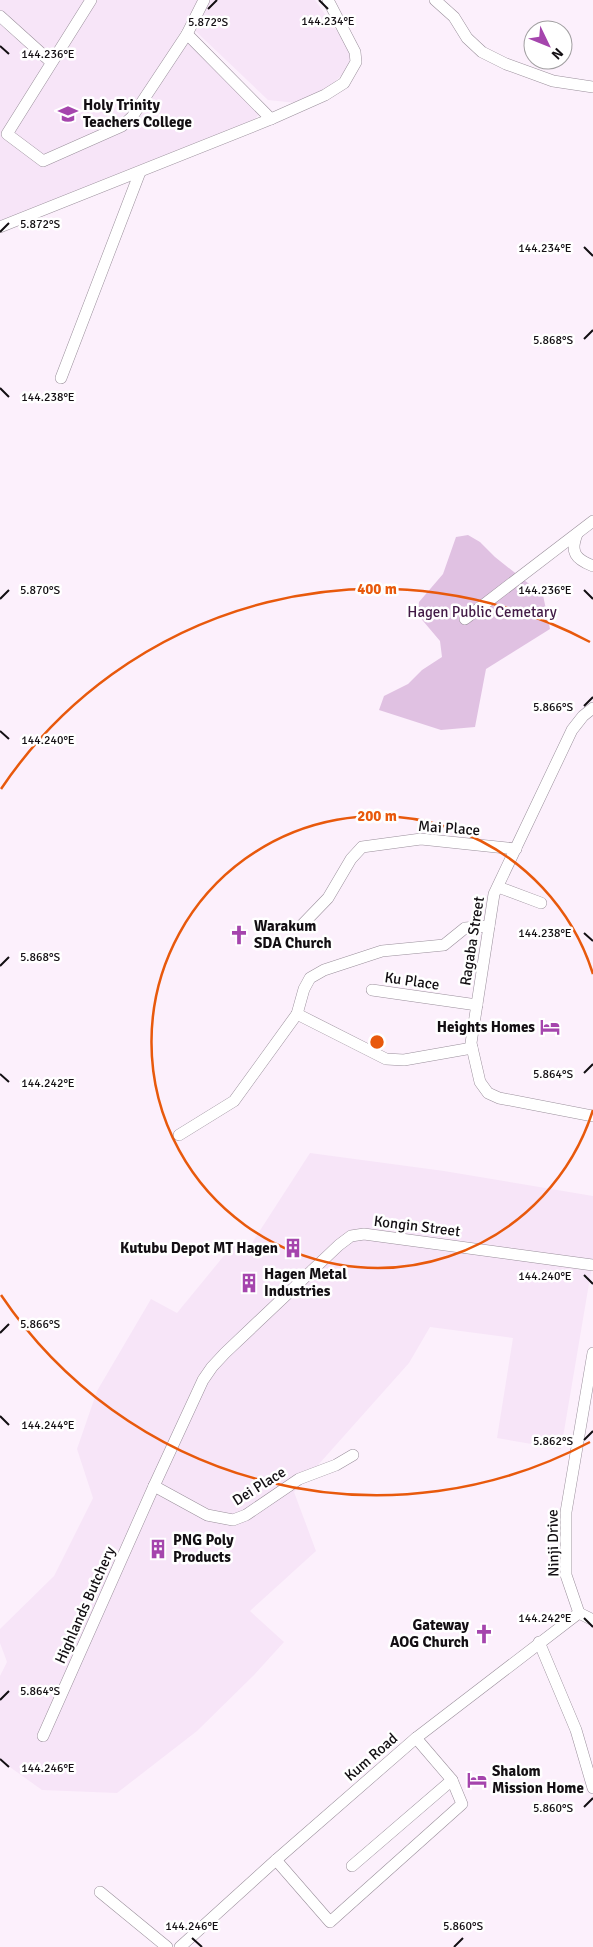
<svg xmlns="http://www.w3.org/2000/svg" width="593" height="1947" viewBox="0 0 593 1947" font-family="Signika,sans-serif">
<rect width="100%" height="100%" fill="#fcf0fc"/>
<g fill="#f7e5f8">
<polygon points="0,0 315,0 352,52 346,71 328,88 297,103 268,100 186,22 130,124 138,120 187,42 260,113 255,119 112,176 0,228"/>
<polygon points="310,1153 444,1171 593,1196 593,1260 561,1449 497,1438 513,1338 430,1327 409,1363 294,1492 316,1551 250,1611 284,1642 254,1675 197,1731 117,1793 42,1790 0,1760 0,1676 7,1662 0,1643 0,1629 54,1576 93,1498 77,1449 97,1391 151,1299 177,1313 236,1241 250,1246"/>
</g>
<polygon fill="#e0c1e2" points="468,535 480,542 495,557 543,595 550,629 486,669 475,727 441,730 379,710 384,696 408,684 422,670 442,657 440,641 418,615 419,602 443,574 456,537"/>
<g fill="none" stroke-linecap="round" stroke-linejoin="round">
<defs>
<g id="minor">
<polyline points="91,0 7,134 43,161 122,126 132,117 187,34 204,0"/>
<polyline points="435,0 454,17 467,38 482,52 506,64 553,81 593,87"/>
<polyline points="0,16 51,62"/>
<polyline points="187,34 271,119"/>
<polyline points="0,227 271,119 325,95 344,83 356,62 355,52 328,0"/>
<polyline points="61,378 140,172"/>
<path d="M 577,534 C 570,552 575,559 593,566"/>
<polyline points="465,619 593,521"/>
<polyline points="593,708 583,716 572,730 494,894 471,1043 480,1082 488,1093 499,1098 593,1116"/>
<polyline points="498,887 541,903"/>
<polyline points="300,927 328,898 351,859 362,847 421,839 516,849"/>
<polyline points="372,990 477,1005"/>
<polyline points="297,1014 386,1059 404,1060 472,1048"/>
<polyline points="179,1135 234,1101 297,1014 304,989 310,978 324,970 382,951 444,945 465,928 489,926"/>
<polyline points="154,1486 207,1515 233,1520 246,1515 299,1479 336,1465 353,1455"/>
<polyline points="579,1613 566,1575 566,1512 593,1353"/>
<polyline points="539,1642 576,1730 593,1788"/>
<polyline points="43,1736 154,1486 203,1380 212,1367 225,1353 339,1245 351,1236 364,1234 593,1265"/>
<polyline points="276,1860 330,1922 462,1804 452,1780 416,1738"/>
<polyline points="352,1866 452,1780"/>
<polyline points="100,1892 167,1947"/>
<polyline points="180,1947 276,1860 416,1738 579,1613 593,1620"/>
</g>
</defs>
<use href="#minor" stroke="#9a8f9b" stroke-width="12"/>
<use href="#minor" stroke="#fff" stroke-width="11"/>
</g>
<path fill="none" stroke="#130f13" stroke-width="2" d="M 319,0 L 328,9M 208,9 L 217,0M 0,46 L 9,54M 0,232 L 9,223M 584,247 L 593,256M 584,339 L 593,330M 0,388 L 9,397M 584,590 L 593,599M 0,599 L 9,590M 584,706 L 593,697M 0,731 L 9,739M 584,933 L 593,941M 0,966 L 9,957M 584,1073 L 593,1064M 0,1074 L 9,1082M 584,1275 L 593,1284M 0,1333 L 9,1324M 0,1416 L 9,1425M 584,1440 L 593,1431M 584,1618 L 593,1627M 0,1700 L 9,1691M 0,1759 L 9,1767M 584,1807 L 593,1798M 192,1938 L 202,1947M 454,1947 L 463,1938"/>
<g fill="none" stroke="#e8590c" stroke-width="2.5">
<path d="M593 1110A226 226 0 1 1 593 974"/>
<path d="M590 1442A453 453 0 0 1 1 1295M1 789A453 453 0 0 1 590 642"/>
</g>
<defs>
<symbol id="university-bare" viewBox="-9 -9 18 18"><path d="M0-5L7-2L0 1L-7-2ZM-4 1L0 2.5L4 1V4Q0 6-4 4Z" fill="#a545ad" stroke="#fff" stroke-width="2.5" paint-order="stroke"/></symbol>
<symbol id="church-bare" viewBox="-9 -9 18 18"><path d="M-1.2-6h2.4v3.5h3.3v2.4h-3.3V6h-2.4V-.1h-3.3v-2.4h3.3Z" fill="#a545ad" stroke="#fff" stroke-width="2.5" paint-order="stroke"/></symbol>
<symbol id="hotel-bare" viewBox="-9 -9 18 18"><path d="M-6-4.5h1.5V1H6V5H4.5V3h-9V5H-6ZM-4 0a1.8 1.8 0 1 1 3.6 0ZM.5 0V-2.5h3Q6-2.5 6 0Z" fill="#a545ad" stroke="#fff" stroke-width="2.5" paint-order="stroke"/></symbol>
<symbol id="building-bare" viewBox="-9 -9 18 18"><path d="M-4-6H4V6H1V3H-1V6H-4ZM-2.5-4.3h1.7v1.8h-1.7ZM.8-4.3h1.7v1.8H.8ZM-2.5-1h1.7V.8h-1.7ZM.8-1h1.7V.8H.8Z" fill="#a545ad" stroke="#fff" stroke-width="2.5" paint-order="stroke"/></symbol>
</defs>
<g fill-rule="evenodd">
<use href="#university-bare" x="54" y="100" width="28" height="28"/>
<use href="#church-bare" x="225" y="921" width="28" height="28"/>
<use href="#hotel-bare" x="536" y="1013" width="28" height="28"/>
<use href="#building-bare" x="279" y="1234" width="28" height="28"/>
<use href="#building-bare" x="235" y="1269" width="28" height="28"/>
<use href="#building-bare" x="144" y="1535" width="28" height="28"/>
<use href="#church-bare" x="470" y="1620" width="28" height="28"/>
<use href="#hotel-bare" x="463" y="1766" width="28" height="28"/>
</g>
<g text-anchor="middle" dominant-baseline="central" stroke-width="5" stroke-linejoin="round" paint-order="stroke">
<g font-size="15" font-weight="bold" fill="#130f13" stroke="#fff" text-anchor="start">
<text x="83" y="105">Holy Trinity<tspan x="83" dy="17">Teachers College</tspan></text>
<text x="254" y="926">Warakum<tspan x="254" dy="17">SDA Church</tspan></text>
<text x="535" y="1027" text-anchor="end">Heights Homes</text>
<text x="278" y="1248" text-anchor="end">Kutubu Depot MT Hagen</text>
<text x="264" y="1274">Hagen Metal<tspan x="264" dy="17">Industries</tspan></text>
<text x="173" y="1540">PNG Poly<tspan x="173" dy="17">Products</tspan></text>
<text x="469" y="1625" text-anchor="end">Gateway<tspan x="469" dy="17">AOG Church</tspan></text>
<text x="492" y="1771">Shalom<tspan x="492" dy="17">Mission Home</tspan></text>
</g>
<g font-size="15" fill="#421a46" stroke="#fff">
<text x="482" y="612">Hagen Public Cemetary</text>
</g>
<g font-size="15" fill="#130f13" stroke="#fff">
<text transform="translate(449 828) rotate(4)">Mai Place</text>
<text transform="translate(472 941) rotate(-81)">Ragaba Street</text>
<text transform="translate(412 981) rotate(8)">Ku Place</text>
<text transform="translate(417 1226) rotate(7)">Kongin Street</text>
<text transform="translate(259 1486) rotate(-32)">Dei Place</text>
<text transform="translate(553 1543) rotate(-91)">Ninji Drive</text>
<text transform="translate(85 1605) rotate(-66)">Highlands Butchery</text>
<text transform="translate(371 1757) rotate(-41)">Kum Road</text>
</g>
</g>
<g font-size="12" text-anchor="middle" fill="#130f13" stroke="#fff" stroke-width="5" stroke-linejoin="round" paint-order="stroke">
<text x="328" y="25">144.234°E</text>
<text x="208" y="26">5.872°S</text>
<text x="48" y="58">144.236°E</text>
<text x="40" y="228">5.872°S</text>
<text x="545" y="252">144.234°E</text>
<text x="553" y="344">5.868°S</text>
<text x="48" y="401">144.238°E</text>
<text x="545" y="594">144.236°E</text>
<text x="40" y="594">5.870°S</text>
<text x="553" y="711">5.866°S</text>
<text x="48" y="744">144.240°E</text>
<text x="545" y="937">144.238°E</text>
<text x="40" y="961">5.868°S</text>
<text x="553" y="1078">5.864°S</text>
<text x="48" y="1087">144.242°E</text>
<text x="545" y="1280">144.240°E</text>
<text x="40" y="1328">5.866°S</text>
<text x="48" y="1429">144.244°E</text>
<text x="553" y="1445">5.862°S</text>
<text x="545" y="1622">144.242°E</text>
<text x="40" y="1695">5.864°S</text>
<text x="48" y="1772">144.246°E</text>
<text x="553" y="1812">5.860°S</text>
<text x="463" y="1930">5.860°S</text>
<text x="192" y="1930">144.246°E</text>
</g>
<circle cx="377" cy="1042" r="8" fill="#e8590c" stroke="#fff" stroke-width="2.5"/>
<g font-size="15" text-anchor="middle" font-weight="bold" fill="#e8590c" stroke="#fff" stroke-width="5" stroke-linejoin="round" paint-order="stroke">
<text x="377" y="594">400 m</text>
<text x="377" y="821">200 m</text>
</g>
<g transform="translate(548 45) rotate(133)"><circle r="24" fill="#ffffff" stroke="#a19fa1"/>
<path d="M0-4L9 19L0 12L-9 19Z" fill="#a545ad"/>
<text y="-8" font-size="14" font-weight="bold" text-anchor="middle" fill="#130f13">N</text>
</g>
</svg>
